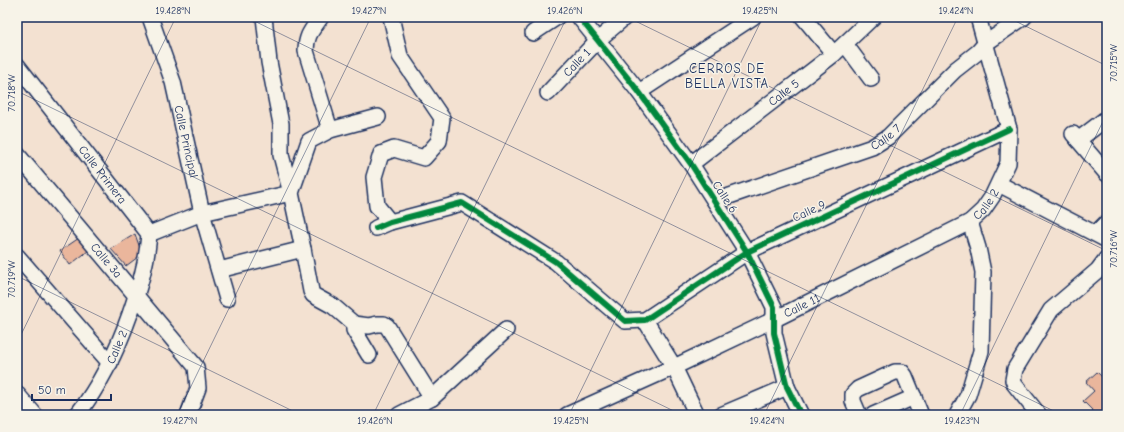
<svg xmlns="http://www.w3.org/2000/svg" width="1124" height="432" viewBox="0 0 1124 432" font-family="'Comic Neue',sans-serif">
<rect width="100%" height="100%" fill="#f3e1d1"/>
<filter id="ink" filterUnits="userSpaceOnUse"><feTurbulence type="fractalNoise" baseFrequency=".025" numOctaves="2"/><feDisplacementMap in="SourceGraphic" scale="8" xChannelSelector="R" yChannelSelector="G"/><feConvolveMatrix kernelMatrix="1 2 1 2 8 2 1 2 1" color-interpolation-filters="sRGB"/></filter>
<g filter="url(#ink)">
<g fill="#eab69c" stroke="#1b2f5e">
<polygon points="135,234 142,254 126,266 111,249"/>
<polygon points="79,238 88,251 70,265 60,251"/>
<polygon points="1097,372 1104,379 1107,376 1107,415 1097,415 1083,401 1094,391 1086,382"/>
</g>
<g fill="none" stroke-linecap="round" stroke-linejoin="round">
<defs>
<g id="minor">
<path id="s1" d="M 150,17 L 173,82 L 202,213 L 227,299"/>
<path d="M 321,17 C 312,30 306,35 306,51 L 330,130"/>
<polyline points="579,17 639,92 691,164 747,252 774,307 774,333 787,387 801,415"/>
<polyline points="803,17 834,54"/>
<polyline points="533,33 557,17"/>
<polyline points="845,44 871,79"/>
<path id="s2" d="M 17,65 L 149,234 C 148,245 147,256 144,267 C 141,283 135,299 130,314 C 117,351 101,384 77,415"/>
<polyline points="639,92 753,17"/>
<path id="s3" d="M 548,93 L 598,40 L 625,17"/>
<polyline points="378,117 330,130 309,141 291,193 303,249 311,291 313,295 333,306 354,324 369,326 377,324 384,324 387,326 432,398"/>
<polyline points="1073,134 1107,174"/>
<polyline points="1078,140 1107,118"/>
<path id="s4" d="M 17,154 L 196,367 L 198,388 L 188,415"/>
<path id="s5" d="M 691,164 L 834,54 L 873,17"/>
<polyline points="999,184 1107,240"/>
<path id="s6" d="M 715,201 L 872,147 L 888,137 L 955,70 L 978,52 L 986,43 L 1024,17"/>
<polyline points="390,222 377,206 374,177 381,154 394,149 424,158 439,141 442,118 400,56 391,17"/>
<polyline points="376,228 390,222 462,203 556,262 625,321 645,320 747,252 1009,129"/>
<polyline points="1096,233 1107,222"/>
<polyline points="149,234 202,213 291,193 281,155 281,124 269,62 264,17"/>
<polyline points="17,256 110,363"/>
<polyline points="219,270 303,249"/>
<polyline points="645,320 674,367 697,415"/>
<polyline points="354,324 354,330 369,355"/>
<polyline points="17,394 35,415"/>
<polyline points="399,415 432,398 506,330"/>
<path id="s7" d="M 567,415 L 674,367 L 775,319 L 970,222 L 983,210 L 992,197 L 1008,163 L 1009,129 L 978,17"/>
<polyline points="721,415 787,387"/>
<polyline points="859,415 853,401 853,394 858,389 895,372 902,372 905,376 921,415"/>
<polyline points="873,415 914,397"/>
<polyline points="957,415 968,395 981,351 983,272 978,248 970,222"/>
<polyline points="1039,415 1015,385 1013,380 1015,369 1051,310 1098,270 1107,258"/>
</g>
</defs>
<use href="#minor" stroke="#1b2f5e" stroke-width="18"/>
<use href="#minor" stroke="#f7f3e8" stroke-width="15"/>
<defs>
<g id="cycleway">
<polyline points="579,17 639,92 691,164 747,252 774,307 774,333 787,387 801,415"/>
<polyline points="376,228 390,222 462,203 556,262 625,321 645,320 747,252 1009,129"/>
</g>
</defs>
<use href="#cycleway" stroke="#f7f3e8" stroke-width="8"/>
<use href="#cycleway" stroke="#00873e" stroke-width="6"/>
</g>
</g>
<path fill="none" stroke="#1b2f5e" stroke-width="1" stroke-opacity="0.45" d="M 246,17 L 1062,415M 627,17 L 1107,251M 1007,17 L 1107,66M 17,91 L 682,415M 17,276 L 301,415M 17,343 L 176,17M 177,415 L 371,17M 373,415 L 567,17M 569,415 L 763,17M 764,415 L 958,17M 960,415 L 1107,113"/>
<g text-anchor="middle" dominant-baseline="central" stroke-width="3" stroke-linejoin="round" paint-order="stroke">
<g font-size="12" fill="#1b2f5e" stroke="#f7f3e8">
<text stroke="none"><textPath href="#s3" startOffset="42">Calle 1</textPath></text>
<text stroke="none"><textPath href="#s5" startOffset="117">Calle 5</textPath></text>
<text stroke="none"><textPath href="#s6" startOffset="183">Calle 7</textPath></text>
<text stroke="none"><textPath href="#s1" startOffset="130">Calle Principal</textPath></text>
<text stroke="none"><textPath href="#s2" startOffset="139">Calle Primera</textPath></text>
<text transform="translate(725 197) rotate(57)">Calle 6</text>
<text stroke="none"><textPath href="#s7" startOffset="471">Calle 2</textPath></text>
<text transform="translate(809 211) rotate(-25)">Calle 9</text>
<text stroke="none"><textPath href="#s4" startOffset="139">Calle 3a</textPath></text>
<text stroke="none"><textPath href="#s7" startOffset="259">Calle 11</textPath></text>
<text transform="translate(117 347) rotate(-67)">Calle 2</text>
</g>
<g font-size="13" letter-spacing="1" fill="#1b2f5e" stroke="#f7f3e8">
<text x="727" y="68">CERROS DE<tspan x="727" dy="15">BELLA VISTA</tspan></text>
</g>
</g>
<rect width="1124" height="432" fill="none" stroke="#f7f3e8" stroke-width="44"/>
<path d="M32 394v6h79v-6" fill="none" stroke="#1b2f5e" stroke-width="2"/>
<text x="38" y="394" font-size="12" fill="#1b2f5e" stroke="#f7f3e8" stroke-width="3" paint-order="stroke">50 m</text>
<rect x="22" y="22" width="1080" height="388" fill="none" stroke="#1b2f5e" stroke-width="1.5"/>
<g font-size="10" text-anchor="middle" fill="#1b2f5e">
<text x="173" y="14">19.428°N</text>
<text x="369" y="14">19.427°N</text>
<text x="565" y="14">19.426°N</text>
<text x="760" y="14">19.425°N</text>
<text x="956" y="14">19.424°N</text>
<text transform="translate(1113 63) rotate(-90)" y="4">70.715°W</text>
<text transform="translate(11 93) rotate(-90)" y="4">70.718°W</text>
<text transform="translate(1113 249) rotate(-90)" y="4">70.716°W</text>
<text transform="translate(11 279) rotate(-90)" y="4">70.719°W</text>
<text x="180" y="424">19.427°N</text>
<text x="375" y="424">19.426°N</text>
<text x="571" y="424">19.425°N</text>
<text x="767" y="424">19.424°N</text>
<text x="962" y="424">19.423°N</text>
</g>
</svg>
